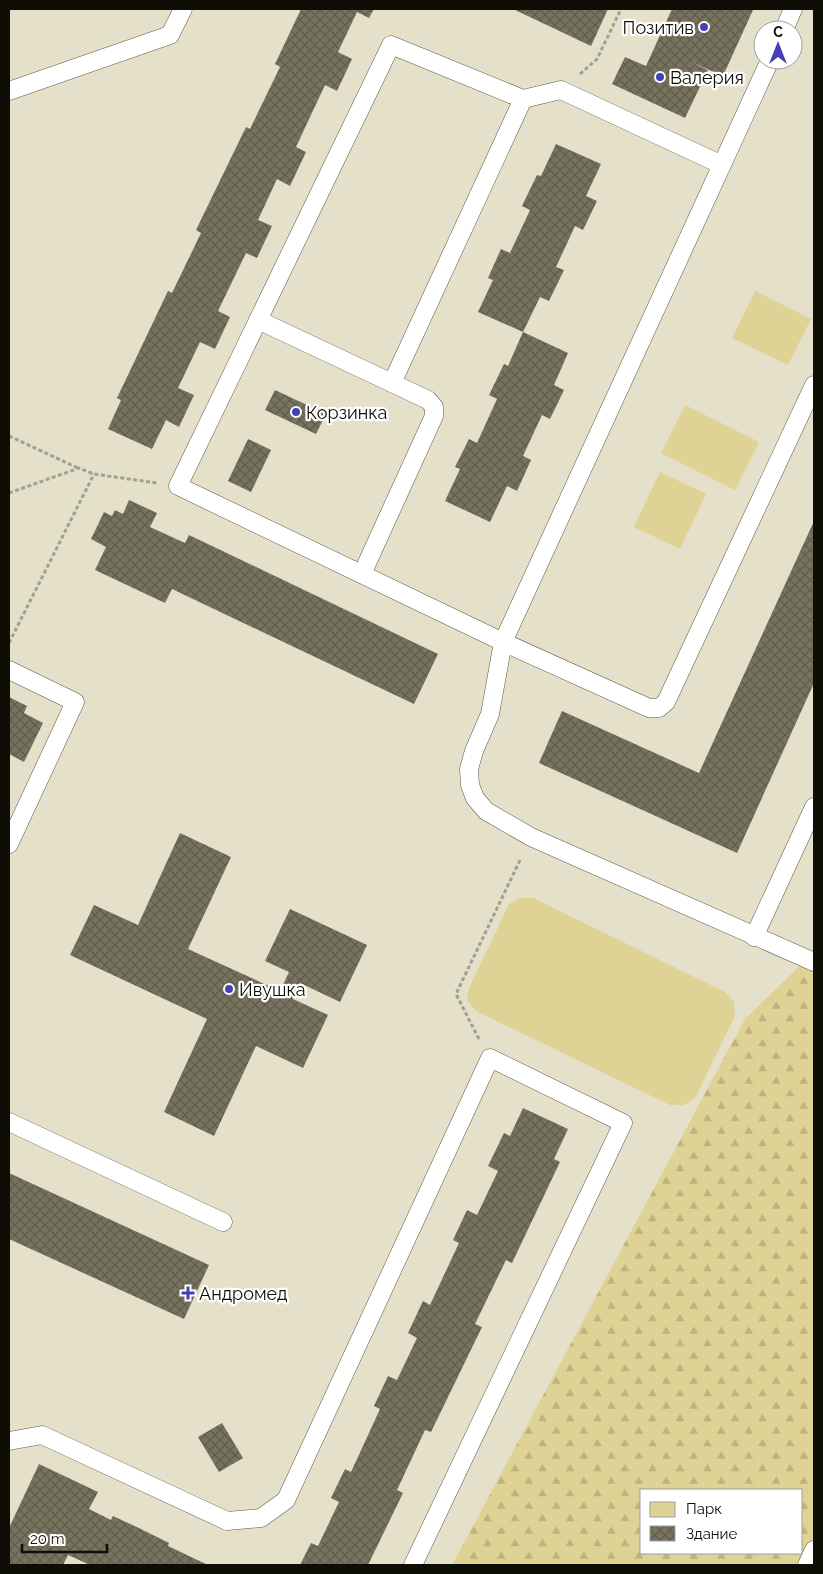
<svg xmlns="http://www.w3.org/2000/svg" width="823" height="1574" viewBox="0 0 823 1574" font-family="Raleway,sans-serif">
<defs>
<pattern id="forest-firs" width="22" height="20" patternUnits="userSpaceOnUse" patternTransform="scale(1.25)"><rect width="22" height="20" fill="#dfd295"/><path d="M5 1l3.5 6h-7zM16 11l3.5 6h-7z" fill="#beb37f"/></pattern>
<pattern id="building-cross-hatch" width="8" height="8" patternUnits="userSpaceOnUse" patternTransform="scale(1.25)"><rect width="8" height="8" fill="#77735e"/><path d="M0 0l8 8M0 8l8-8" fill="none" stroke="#605d4c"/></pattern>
</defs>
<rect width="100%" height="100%" fill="#e4e0c9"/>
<path fill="url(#forest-firs)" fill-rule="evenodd" d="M 814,952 L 814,1565 L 452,1565 L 745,1019 ZM 642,1490 L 802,1490 L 802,1553 L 642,1553 Z"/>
<g fill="#dfd295">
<polygon points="755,291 811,319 788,365 732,338"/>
<polygon points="685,405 759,442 735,490 661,453"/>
<polygon points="660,472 706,494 680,549 634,527"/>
<polygon points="520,898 533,898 725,992 734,1002 735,1016 695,1098 684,1105 670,1105 476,1011 467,1000 469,988 509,904"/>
</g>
<g fill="url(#building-cross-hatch)">
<polygon points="301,9 374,9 369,18 357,12 338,52 352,59 337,91 325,85 296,147 306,152 290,186 277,179 258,220 272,226 257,258 246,253 218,311 230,317 215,349 200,342 178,388 194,395 179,427 166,420 152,449 108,429 121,400 117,398 168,291 172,293 201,233 196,230 246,127 250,129 280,67 275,64"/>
<polygon points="513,9 608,9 591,46"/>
<polygon points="672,9 753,10 723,76 689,61 708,70 685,118 612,84 625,57 646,66"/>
<polygon points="556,144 601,164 586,196 597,201 583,230 575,226 556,267 564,270 549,301 540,297 523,332 478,312 493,280 488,278 501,249 510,253 530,210 522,206 537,175 541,176"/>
<polygon points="523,332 568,353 554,385 564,390 550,419 542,415 523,456 531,460 517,491 507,486 490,522 445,501 460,469 455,467 469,439 477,443 497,399 489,395 504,364 508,366"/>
<polygon points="275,390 326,414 316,434 265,410"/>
<polygon points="248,439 271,450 251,492 228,481"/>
<polygon points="129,500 157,513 150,527 185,543 189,535 438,654 414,704 172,589 165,603 95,570 106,547 91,539 104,512 112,516 115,510 123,514"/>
<polygon points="814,521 814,683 737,853 539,763 562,711 699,773"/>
<polygon points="9,697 27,706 24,713 43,723 24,762 9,754"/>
<polygon points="180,833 231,857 188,949 280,991 289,972 265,961 290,909 367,945 340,1002 300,983 293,999 328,1015 303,1068 256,1046 214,1136 164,1112 207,1019 70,955 94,905 138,925"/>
<polygon points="523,1108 568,1129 554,1159 560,1162 512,1263 506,1260 475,1324 482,1327 431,1432 425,1430 397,1490 403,1493 368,1565 300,1565 311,1543 318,1546 339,1502 331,1498 345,1469 351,1472 380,1409 374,1406 388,1376 397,1380 417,1338 408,1333 423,1301 430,1305 459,1243 453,1240 467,1210 477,1215 498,1171 488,1166 504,1133 510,1136"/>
<polygon points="9,1173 209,1265 184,1319 9,1239"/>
<polygon points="222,1423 243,1458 219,1472 198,1437"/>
<polygon points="39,1464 98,1492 89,1509 111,1520 113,1516 141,1529 169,1543 168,1546 208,1565 90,1565 68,1555 63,1565 9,1565 9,1528"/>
</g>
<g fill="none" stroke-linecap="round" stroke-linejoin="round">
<defs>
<g id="lane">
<polyline points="784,30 793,9"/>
<polyline points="9,91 170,35 183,9"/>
<polyline points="722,165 561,90 523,99 391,45 178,486 503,642 770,60"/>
<polyline points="258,320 392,383 523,99"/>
<polyline points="814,385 666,702 659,708 649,708 503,642 490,714 474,751 469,769 470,785 475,798 486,811 531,837 814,962"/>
<polyline points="362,574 434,416 434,407 428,400 392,383"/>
<polyline points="9,670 75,702 9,844"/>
<polyline points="754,937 814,807"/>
<polyline points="9,1122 223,1222"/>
<polyline points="9,1441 42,1435 227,1521 261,1518 286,1500 490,1058 623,1123 413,1565"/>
<polyline points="807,1565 814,1550"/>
</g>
</defs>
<use href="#lane" stroke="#5e5a47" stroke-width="19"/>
<g stroke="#a3a08e" stroke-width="3" stroke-dasharray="4 2.5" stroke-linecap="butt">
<polyline points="580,74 597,59 621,9"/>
<polyline points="9,436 78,468"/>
<polyline points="9,493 79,468 94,474 157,483"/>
<polyline points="9,643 94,474"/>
<polyline points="479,1039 456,994 521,858"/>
</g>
<use href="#lane" stroke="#fff" stroke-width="18"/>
</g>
<g fill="#4540b6" stroke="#fff" stroke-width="2">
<circle cx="704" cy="27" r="5"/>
<circle cx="660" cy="77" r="5"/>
<circle cx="296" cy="412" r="5"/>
<circle cx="229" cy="989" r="5"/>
<path d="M185.5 1285.5h5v5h5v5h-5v5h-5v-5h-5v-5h5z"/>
</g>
<g text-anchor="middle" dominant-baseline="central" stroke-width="4.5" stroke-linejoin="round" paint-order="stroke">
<g font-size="18" fill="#0e0d06" stroke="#fff" text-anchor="start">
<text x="694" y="27" text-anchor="end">Позитив</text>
<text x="670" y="77">Валерия</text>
<text x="306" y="412">Корзинка</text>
<text x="239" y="989">Ивушка</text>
<text x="199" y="1293">Андромед</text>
</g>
</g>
<rect width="823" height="1574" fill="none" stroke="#0e0d06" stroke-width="20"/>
<rect x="640" y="1489" width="162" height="65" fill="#ffffff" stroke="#9f9e9b"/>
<rect x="650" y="1502" width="25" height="15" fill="#dfd295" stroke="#9f9e9b"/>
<text x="686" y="1514" font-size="15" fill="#0e0d06">Парк</text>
<rect x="650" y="1526" width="25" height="15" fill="url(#building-cross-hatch)" stroke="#9f9e9b"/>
<text x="686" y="1539" font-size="15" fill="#0e0d06">Здание</text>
<g transform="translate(778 45)"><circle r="24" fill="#ffffff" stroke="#9f9e9b"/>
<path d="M0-4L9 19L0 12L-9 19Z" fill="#4540b6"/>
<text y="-8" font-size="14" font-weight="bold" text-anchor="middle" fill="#0e0d06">С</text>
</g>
<path d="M22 1544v8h85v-8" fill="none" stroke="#0e0d06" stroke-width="2.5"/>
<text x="30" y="1544" font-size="15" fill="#0e0d06" stroke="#ffffff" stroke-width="4" paint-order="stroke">20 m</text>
</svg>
